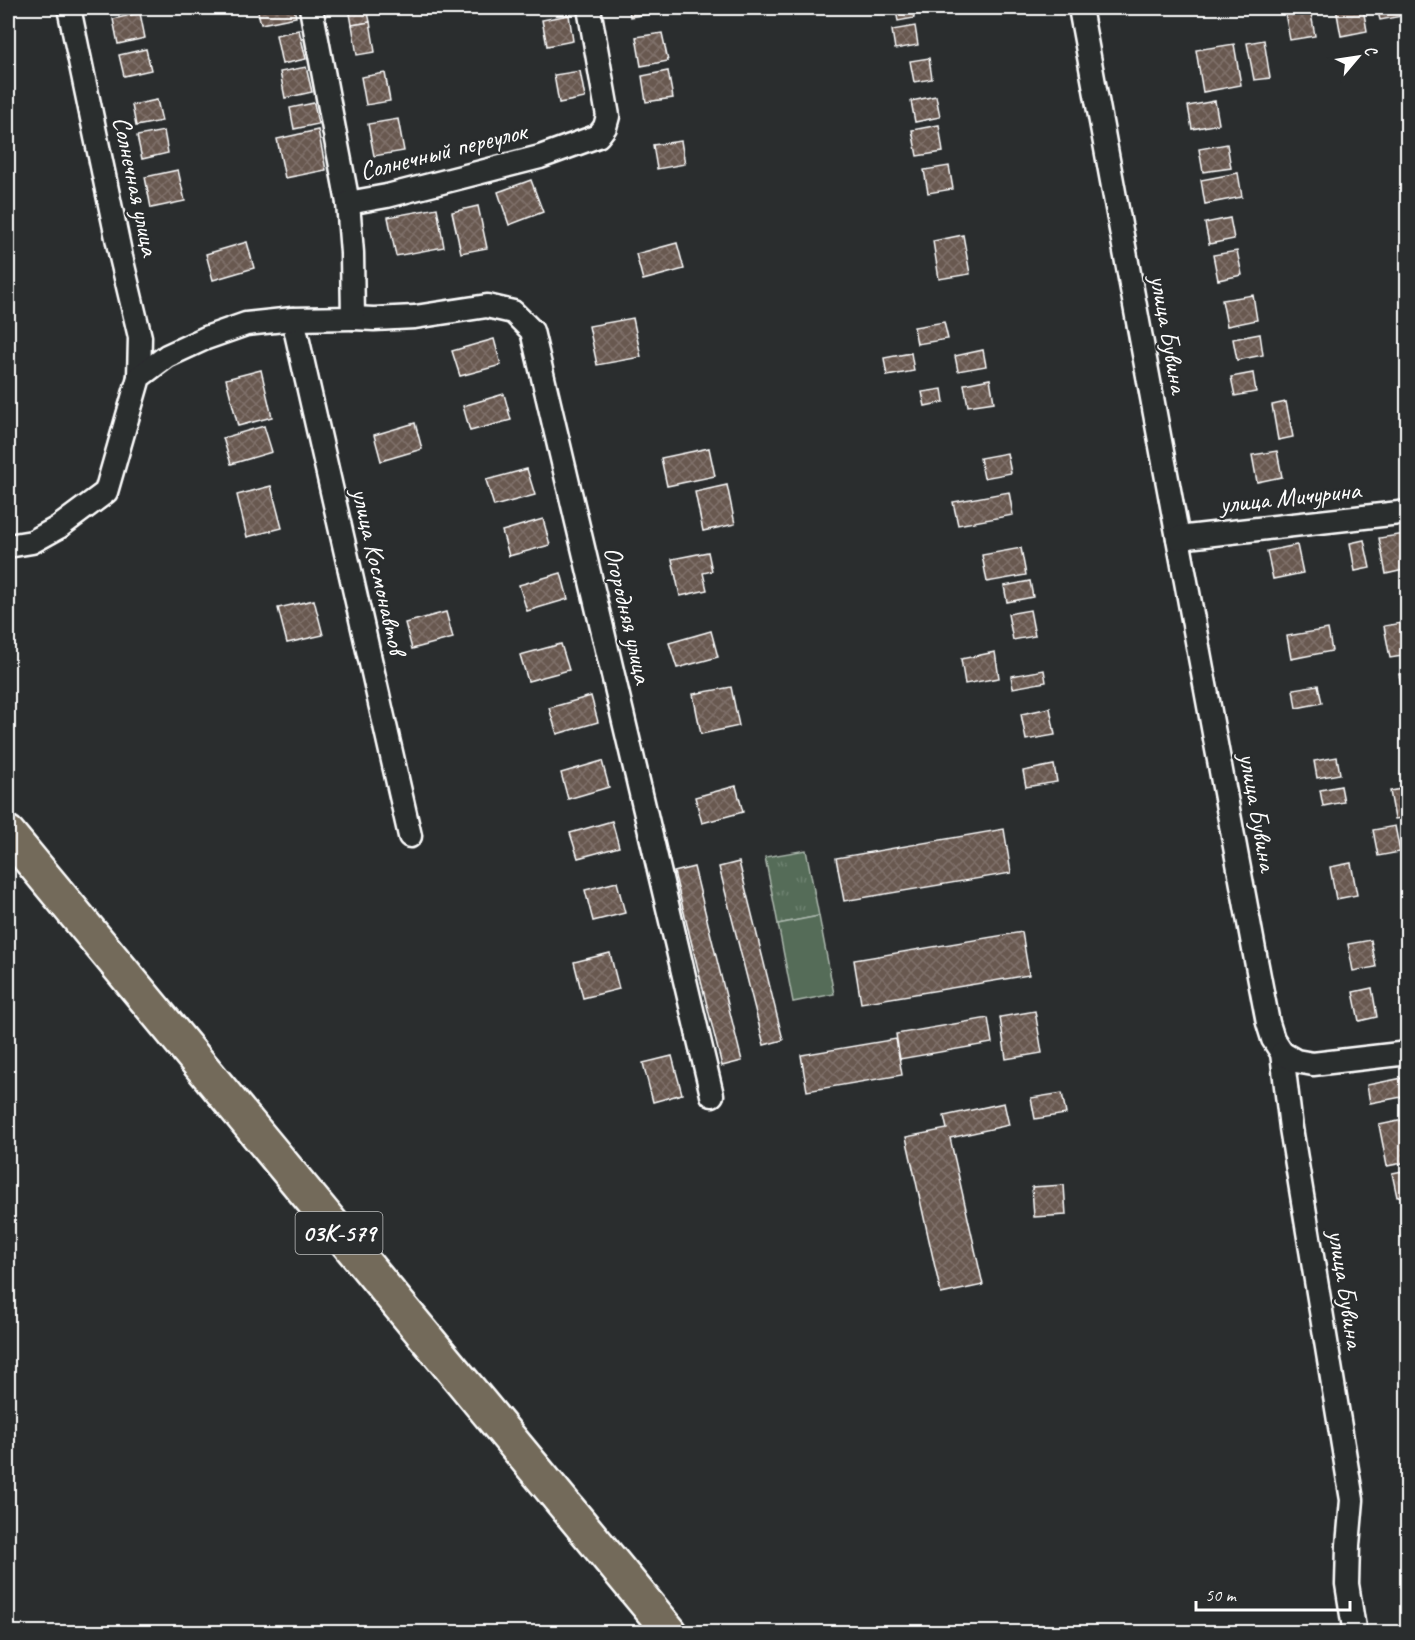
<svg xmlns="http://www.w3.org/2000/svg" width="1415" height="1640" viewBox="0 0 1415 1640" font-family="Caveat,sans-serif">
<defs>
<pattern id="grass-tufts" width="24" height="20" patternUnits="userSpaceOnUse" patternTransform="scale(1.5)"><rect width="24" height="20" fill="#556c58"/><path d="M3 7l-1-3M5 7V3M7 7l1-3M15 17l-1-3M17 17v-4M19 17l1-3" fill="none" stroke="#6e8271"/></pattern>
<pattern id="building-cross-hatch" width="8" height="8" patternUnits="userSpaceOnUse" patternTransform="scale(1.5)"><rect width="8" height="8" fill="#685850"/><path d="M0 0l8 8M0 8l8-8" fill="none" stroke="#7f716a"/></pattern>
</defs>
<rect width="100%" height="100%" fill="#2a2d2e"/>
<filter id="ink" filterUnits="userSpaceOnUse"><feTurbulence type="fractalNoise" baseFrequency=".0167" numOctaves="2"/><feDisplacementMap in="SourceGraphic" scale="12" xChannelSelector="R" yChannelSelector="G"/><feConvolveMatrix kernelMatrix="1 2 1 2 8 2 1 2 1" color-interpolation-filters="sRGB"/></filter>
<g filter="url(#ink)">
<polygon fill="url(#grass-tufts)" stroke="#aab6ac" stroke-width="1.5" points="806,850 819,916 778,924 765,857"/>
<polygon fill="#556c58" stroke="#aab6ac" stroke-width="1.5" points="819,916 834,994 793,1002 778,924"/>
<g fill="url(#building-cross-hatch)" stroke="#fff" stroke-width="1.5">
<polygon points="257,8 294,8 296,17 261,24"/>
<polygon points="349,8 367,8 370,22 352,25"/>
<polygon points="539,8 566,8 540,13"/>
<polygon points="629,8 647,8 649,14 630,17"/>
<polygon points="1284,8 1310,8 1315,36 1290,40"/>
<polygon points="1336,8 1363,8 1367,31 1341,36"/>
<polygon points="1377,8 1400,8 1402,16 1380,20"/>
<polygon points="912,9 914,18 898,21 896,11"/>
<polygon points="140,13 145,38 118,44 113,19"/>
<polygon points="569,15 573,41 547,46 542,20"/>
<polygon points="370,22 375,52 357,55 352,25"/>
<polygon points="915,26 918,45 895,49 892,30"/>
<polygon points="299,30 306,59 282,64 276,35"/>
<polygon points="662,33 668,61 641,66 636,37"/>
<polygon points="1264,40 1270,78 1254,80 1247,43"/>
<polygon points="1234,44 1241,85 1203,92 1196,50"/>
<polygon points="146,49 151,70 124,76 119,55"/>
<polygon points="929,58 932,79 914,82 910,61"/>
<polygon points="306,67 312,92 285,98 280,72"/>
<polygon points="580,71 585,98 559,103 554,75"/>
<polygon points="668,71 673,98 646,102 642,76"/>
<polygon points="385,73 390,101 366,105 361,77"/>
<polygon points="936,96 940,117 915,122 911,101"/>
<polygon points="157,100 162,121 136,126 132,105"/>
<polygon points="1215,101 1219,124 1192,129 1188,106"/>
<polygon points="314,103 318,124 294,129 290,108"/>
<polygon points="398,119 404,151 374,156 368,124"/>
<polygon points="939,125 943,152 917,156 912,130"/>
<polygon points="318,130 326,170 285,178 277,139"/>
<polygon points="164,131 168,153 142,159 137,136"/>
<polygon points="681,141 685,164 657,169 653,145"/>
<polygon points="1227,144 1231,168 1203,172 1199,149"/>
<polygon points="949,166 953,189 928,193 924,170"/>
<polygon points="178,170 185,201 151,208 145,177"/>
<polygon points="1238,173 1242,197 1205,204 1201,180"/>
<polygon points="531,180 543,212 509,225 498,192"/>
<polygon points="478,206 487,248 461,253 452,212"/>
<polygon points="437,208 444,247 396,256 388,217"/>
<polygon points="1230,218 1234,239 1209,244 1205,223"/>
<polygon points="963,235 970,274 939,279 933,241"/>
<polygon points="247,242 254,268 213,280 206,254"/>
<polygon points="677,243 684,269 643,280 636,254"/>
<polygon points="1237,251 1242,275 1218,280 1213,255"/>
<polygon points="1253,295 1257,320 1227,326 1222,300"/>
<polygon points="633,318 641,357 597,365 589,326"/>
<polygon points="944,322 948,339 917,344 914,327"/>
<polygon points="1260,334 1263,355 1237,360 1233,339"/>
<polygon points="494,339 501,365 460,376 452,351"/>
<polygon points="983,350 986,366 958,371 955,356"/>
<polygon points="911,353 914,371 887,376 884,358"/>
<polygon points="261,370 272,417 238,426 226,379"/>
<polygon points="1253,373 1256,392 1235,396 1231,377"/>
<polygon points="990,379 994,402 968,406 964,384"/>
<polygon points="942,389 944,402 925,406 922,392"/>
<polygon points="504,394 511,420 470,431 463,406"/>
<polygon points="1286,402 1293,437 1278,440 1272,405"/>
<polygon points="415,423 422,449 381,461 374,435"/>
<polygon points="264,426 272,452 231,464 223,438"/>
<polygon points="709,448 715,476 667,486 661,458"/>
<polygon points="1277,451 1282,477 1257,482 1252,455"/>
<polygon points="1007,453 1011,473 984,478 980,458"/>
<polygon points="527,469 535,495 494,506 486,480"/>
<polygon points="727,485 735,524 703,531 695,492"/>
<polygon points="271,486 282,528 247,537 237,495"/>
<polygon points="1009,492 1013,515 958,525 953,502"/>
<polygon points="543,519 550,545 509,556 502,531"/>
<polygon points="1405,534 1408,548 1408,569 1386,574 1379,538"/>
<polygon points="1364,540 1370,568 1355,571 1350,543"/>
<polygon points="1297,545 1303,573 1273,579 1267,551"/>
<polygon points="1021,548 1026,575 987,582 982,555"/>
<polygon points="708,552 712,571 703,573 707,590 680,596 672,559"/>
<polygon points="561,573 568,599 527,611 519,585"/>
<polygon points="1030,581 1033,597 1007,602 1004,586"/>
<polygon points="314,600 323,635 287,643 278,608"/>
<polygon points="1030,610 1035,636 1013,640 1008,614"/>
<polygon points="446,612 453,638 412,649 405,623"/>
<polygon points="1408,622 1408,655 1390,658 1384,626"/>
<polygon points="1328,629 1332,651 1291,659 1287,636"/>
<polygon points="711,631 718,657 677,668 669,643"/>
<polygon points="561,644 569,670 528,681 520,655"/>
<polygon points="995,652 999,678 965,684 961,659"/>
<polygon points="1044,670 1046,682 1013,688 1011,676"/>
<polygon points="1408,672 1408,695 1403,696 1399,674"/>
<polygon points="1318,685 1322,703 1296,708 1293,689"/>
<polygon points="731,687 739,726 701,734 693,694"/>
<polygon points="591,696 598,722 557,734 549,708"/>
<polygon points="1050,708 1055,735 1026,740 1021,714"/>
<polygon points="1337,757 1340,774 1317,778 1314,761"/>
<polygon points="602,761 609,787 568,799 561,773"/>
<polygon points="1054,765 1057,782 1026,787 1023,771"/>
<polygon points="736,786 743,812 702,823 695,797"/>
<polygon points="1341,786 1344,802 1323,806 1320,790"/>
<polygon points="1408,788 1408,817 1395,819 1390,791"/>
<polygon points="612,821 619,847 578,858 570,833"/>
<polygon points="1395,826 1400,852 1378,856 1373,830"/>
<polygon points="1004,829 1011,873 844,901 836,858"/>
<polygon points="739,862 783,1040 764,1045 719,867"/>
<polygon points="1351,863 1357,895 1336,899 1330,867"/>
<polygon points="694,867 742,1061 722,1066 674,872"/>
<polygon points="617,882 625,913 593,921 585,890"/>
<polygon points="1022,932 1029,975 861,1003 854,960"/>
<polygon points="1371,940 1376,967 1353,971 1348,944"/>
<polygon points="610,953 619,989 583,998 574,962"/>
<polygon points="1372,988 1377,1017 1359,1021 1353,992"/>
<polygon points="1035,1011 1042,1053 1006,1059 1000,1017"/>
<polygon points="988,1018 992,1043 900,1059 896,1034"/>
<polygon points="896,1039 902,1075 807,1091 801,1055"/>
<polygon points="672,1056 682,1094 653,1102 643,1063"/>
<polygon points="1403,1078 1407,1096 1370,1103 1367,1085"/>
<polygon points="1062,1093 1066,1114 1035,1119 1031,1098"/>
<polygon points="1004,1103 1009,1125 950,1138 983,1285 941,1294 906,1137 947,1129 944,1116"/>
<polygon points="1408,1119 1408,1162 1387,1166 1379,1125"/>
<polygon points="1408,1170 1408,1195 1397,1197 1392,1173"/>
<polygon points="1064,1185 1066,1215 1034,1217 1032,1187"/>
<polygon points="1408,1228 1408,1247 1405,1247 1401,1229"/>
</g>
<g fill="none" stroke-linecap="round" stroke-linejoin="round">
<defs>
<g id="street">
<polyline points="69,8 121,257 140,337 139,377"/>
<polyline points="311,8 348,203"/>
<polyline points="1080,8 1255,955 1268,1023 1273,1039 1282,1053 1291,1128 1352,1500 1348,1545 1347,1584 1354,1628"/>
<polyline points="353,318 374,319 415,317 487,306 513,312 532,331 712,1095"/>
<polyline points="293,319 410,836"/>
<polyline points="1178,538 1408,512"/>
<polyline points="8,546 32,542 59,527 106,492 139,377 167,356 206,338 246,324 293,319 353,318 352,253 348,203 387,196 540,157 598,136 605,127 608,116 589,8"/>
<polyline points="1282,1053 1296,1061 1313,1064 1408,1053"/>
</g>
<polyline id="primary" points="8,833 670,1632"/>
</defs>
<use href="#street" stroke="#fff" stroke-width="27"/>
<use href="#primary" stroke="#fff" stroke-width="38"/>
<use href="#street" stroke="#2a2d2e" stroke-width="22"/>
<use href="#primary" stroke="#736b5a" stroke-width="33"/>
</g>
</g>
<g text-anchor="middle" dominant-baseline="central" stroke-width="4.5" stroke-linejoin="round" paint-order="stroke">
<rect fill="#2a2d2e" stroke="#bfc0c0" stroke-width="1.5" x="295.5" y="1212" width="87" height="42" rx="4.5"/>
<g font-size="24" font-weight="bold" fill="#fff">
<text x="339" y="1233">03К-579</text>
</g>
<g font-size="26" fill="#fff" stroke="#2a2d2e">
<text transform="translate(443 151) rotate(-14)">Солнечный переулок</text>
<text transform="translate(136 186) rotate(78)">Солнечная улица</text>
<text transform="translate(1169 334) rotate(80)">улица Бувина</text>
<text transform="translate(1290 497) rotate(-6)">улица Мичурина</text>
<text transform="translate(379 571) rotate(77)">улица Космонавтов</text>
<text transform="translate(628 615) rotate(77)">Огородняя улица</text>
<text transform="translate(1258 812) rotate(80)">улица Бувина</text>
<text transform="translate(1346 1289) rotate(81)">улица Бувина</text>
</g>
</g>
<rect width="1415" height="1640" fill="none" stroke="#2a2d2e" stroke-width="30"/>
<rect x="15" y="15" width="1385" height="1610" fill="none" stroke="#fff" stroke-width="2" filter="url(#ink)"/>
<g transform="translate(1358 57) rotate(61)" stroke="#2a2d2e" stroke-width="4.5" paint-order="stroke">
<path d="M0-4.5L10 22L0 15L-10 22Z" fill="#ffffff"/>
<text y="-9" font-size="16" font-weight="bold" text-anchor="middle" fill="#ffffff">С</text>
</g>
<path d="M1196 1601v9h154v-9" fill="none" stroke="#ffffff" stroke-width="3"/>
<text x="1205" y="1601" font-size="18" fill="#ffffff" stroke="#2a2d2e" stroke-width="4.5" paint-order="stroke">50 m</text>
</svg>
